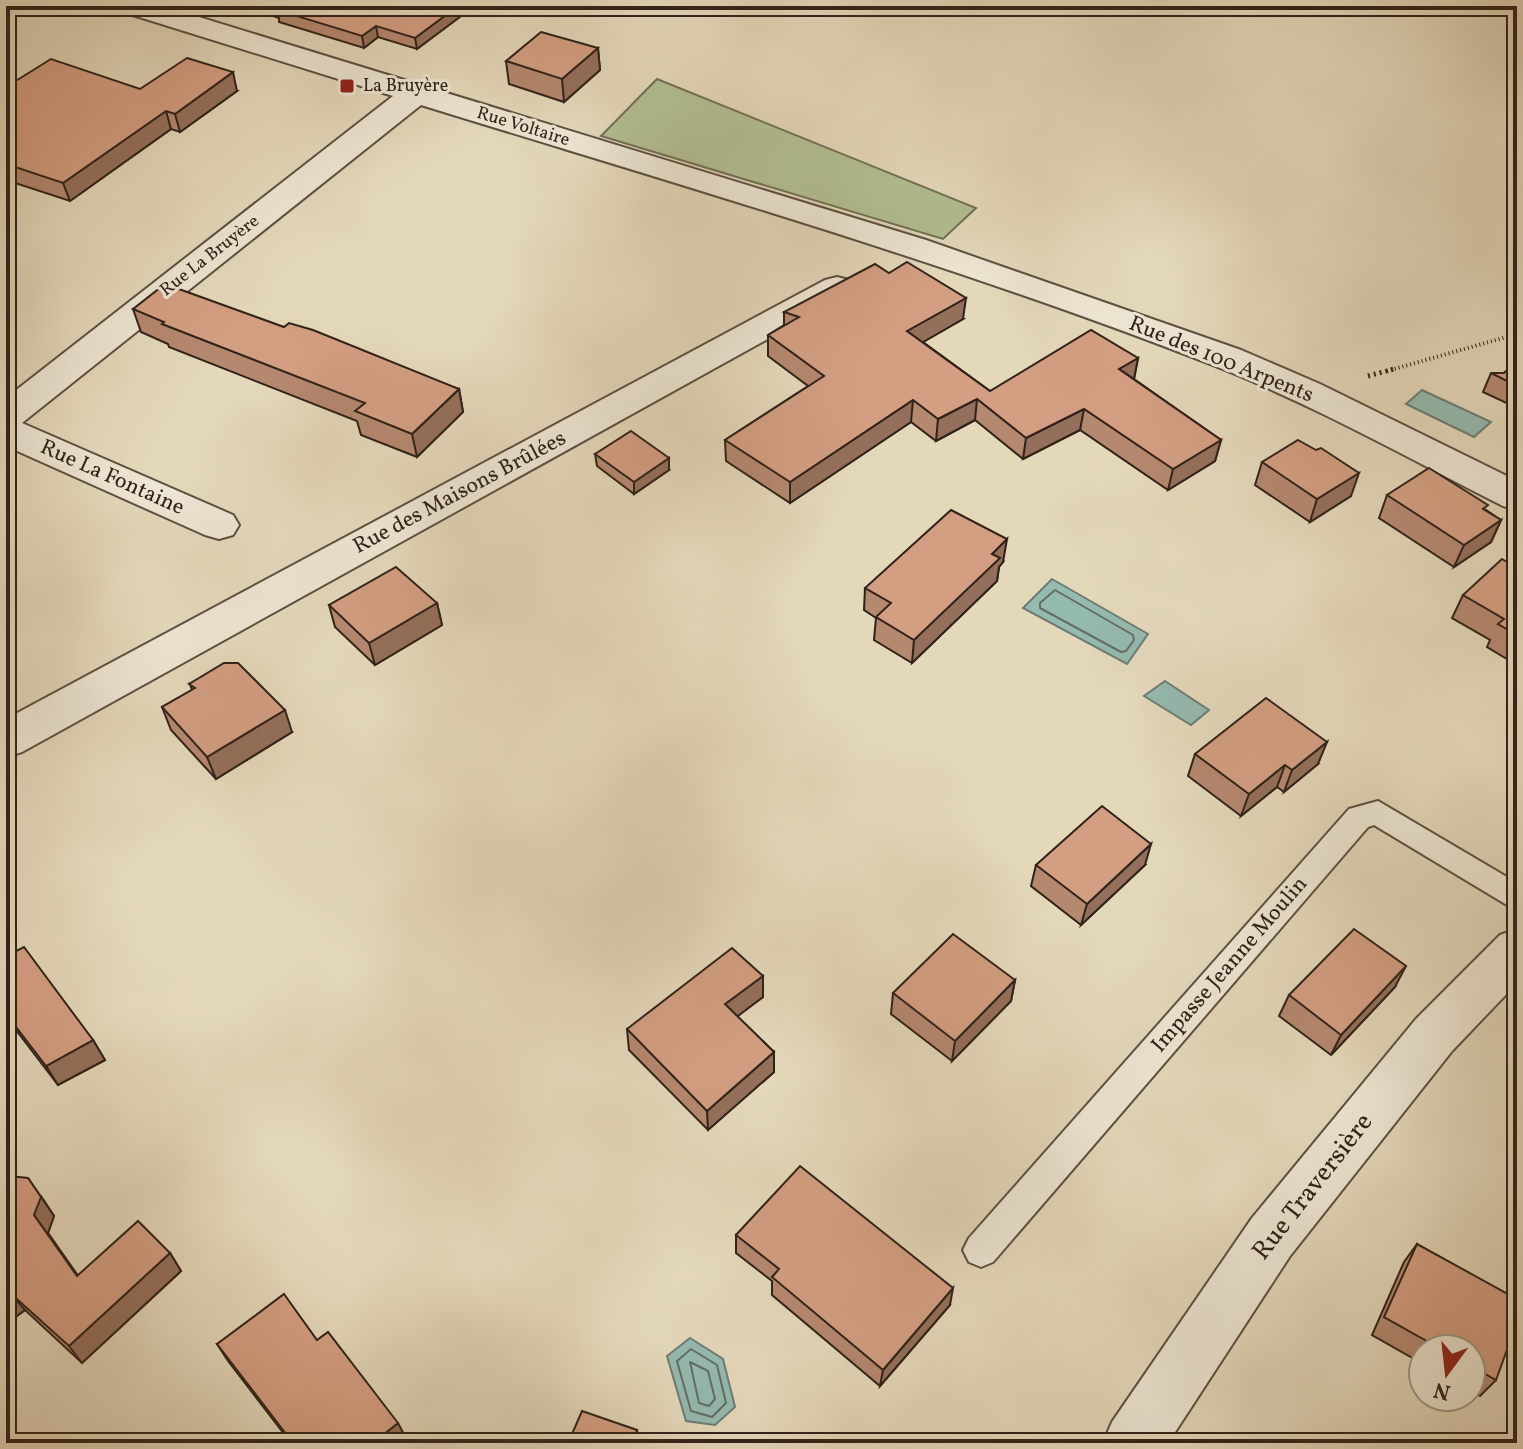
<svg xmlns="http://www.w3.org/2000/svg" width="1523" height="1449" viewBox="0 0 1523 1449" font-family="Vollkorn,serif">
<rect width="100%" height="100%" fill="#e4d8bb"/>
<filter id="stains"><feTurbulence type="fractalNoise" baseFrequency=".0025" numOctaves="4"/><feColorMatrix values="0 0 0 0 .2 0 0 0 0 .09 0 0 0 0 .02 0 0 0 .5 -.17"/></filter>
<radialGradient id="worn" r=".72"><stop offset=".6" stop-color="#630" stop-opacity="0"/><stop offset="1" stop-color="#630" stop-opacity=".3"/></radialGradient>
<polygon fill="#b2bf92" stroke="#717056" stroke-width="2" points="657,79 976,208 943,239 601,136"/>
<g fill="#95bab0" stroke="#6d7d74" stroke-width="2">
<polygon points="1422,390 1491,422 1474,437 1406,404"/>
<polygon points="1052,579 1148,634 1127,664 1023,608"/>
<polygon points="1165,681 1209,710 1191,725 1144,696"/>
<polygon points="690,1338 723,1359 735,1407 715,1425 686,1421 667,1356"/>
</g>
<g fill="none" stroke-linecap="round" stroke-linejoin="round">
<g stroke="#626e65" stroke-width="2">
<polygon points="1055,590 1133,635 1134,640 1126,651 1121,652 1040,608 1040,603"/>
<polygon points="691,1349 717,1365 726,1403 712,1417 691,1411 677,1361"/>
<polygon points="690,1362 708,1371 715,1399 709,1406 699,1403"/>
</g>
<defs>
<polygon id="service" points="1378,801 1517,883 1517,911 1374,825 1368,827 993,1262 981,1267 969,1262 963,1250 969,1238 1349,809"/>
<g id="minor">
<path d="M 119,6 L 163,6 L 926,240 L 1241,350 L 1320,384 L 1517,481 L 1517,510 L 1503,506 C 1408,458 1314,405 1215,366 C 955,264 686,187 421,105 L 22,423 L 233,515 L 239,525 L 233,535 L 219,539 L 205,535 L 6,446 L 6,398 L 393,96 L 123,12 Z"/>
<polygon points="837,277 849,280 854,287 849,294 22,752 6,757 6,719 825,280"/>
<polygon points="1517,929 1517,983 1452,1051 1290,1256 1168,1443 1103,1443 1112,1422 1252,1218 1416,1019 1500,935"/>
</g>
</defs>
<use href="#service" stroke="#5d5042" stroke-width="4"/>
<use href="#minor" stroke="#5d5042" stroke-width="4"/>
<polyline stroke="#30221a" stroke-width="4" stroke-dasharray="1 3" stroke-linecap="butt" points="1387,371 1517,334"/>
<polyline stroke="#30221a" stroke-width="5" stroke-dasharray="2 4" stroke-linecap="butt" points="1368,376 1394,369"/>
<use href="#service" fill="#ede6d3" fill-rule="evenodd"/>
<use href="#minor" fill="#ede6d3" fill-rule="evenodd"/>
</g>
<g fill="#b58870" stroke="#30221a" stroke-width="2">
<polygon points="259,6 473,6 473,7 417,49 378,37 364,48 279,22 279,18 261,12"/>
<polygon points="598,48 600,70 564,102 509,84 506,61"/>
<polygon points="6,87 140,89 237,91 180,132 171,129 70,201 6,180"/>
<polygon points="133,309 284,327 459,389 463,412 417,457 361,435 357,421 169,347 168,344 141,332"/>
<polygon points="784,312 963,319 923,342 990,391 1138,358 1134,379 1221,440 1215,461 1168,490 1080,430 1023,459 975,420 936,441 911,422 790,503 726,461 725,440 808,386 768,356 768,335 784,325"/>
<polygon points="1517,361 1517,408 1483,392 1491,373 1504,373"/>
<polygon points="1316,450 1351,496 1310,522 1255,485 1262,462"/>
<polygon points="595,454 669,470 634,494 597,466"/>
<polygon points="1387,495 1486,510 1501,520 1491,542 1454,567 1379,518"/>
<polygon points="1003,562 999,567 997,581 912,663 874,640 876,618 864,610 865,588"/>
<polygon points="1517,568 1517,665 1487,647 1490,640 1452,618 1463,595"/>
<polygon points="437,603 442,625 375,665 335,627 329,605"/>
<polygon points="190,684 292,732 216,779 171,730 162,707 192,690"/>
<polygon points="1195,754 1318,764 1284,792 1277,787 1241,816 1188,776"/>
<polygon points="1036,865 1145,865 1081,925 1031,886"/>
<polygon points="6,956 93,1040 105,1060 58,1085 6,1017"/>
<polygon points="763,976 763,997 737,1016 774,1052 774,1072 708,1130 629,1050 627,1029"/>
<polygon points="1015,980 1011,1001 952,1061 891,1014 893,993"/>
<polygon points="1395,987 1331,1055 1279,1016 1289,995"/>
<polygon points="1517,1106 1517,1124 1515,1123"/>
<polygon points="6,1179 41,1196 54,1216 48,1233 78,1276 170,1253 181,1271 82,1363 25,1310 6,1324"/>
<polygon points="736,1235 950,1305 880,1386 772,1295 772,1281 736,1253"/>
<polygon points="1417,1244 1496,1380 1480,1396 1471,1391 1471,1349 1423,1349 1423,1364 1372,1335 1404,1262"/>
<polygon points="317,1340 406,1438 400,1443 291,1443 228,1361 217,1344"/>
</g>
<g fill="#946f5b" stroke="#30221a" stroke-width="2">
<polygon points="458,6 473,6 473,7 417,49 415,38"/>
<polygon points="376,26 378,37 364,48 362,36"/>
<polygon points="598,48 600,70 564,102 562,79"/>
<polygon points="233,72 237,91 180,132 175,114"/>
<polygon points="166,111 171,129 70,201 63,183"/>
<polygon points="6,276 13,295 6,300"/>
<polygon points="966,298 963,319 906,352 907,331"/>
<polygon points="1138,358 1134,379 1119,369"/>
<polygon points="459,389 463,412 417,457 412,434"/>
<polygon points="977,399 975,420 936,441 938,419"/>
<polygon points="913,400 911,422 790,503 790,482"/>
<polygon points="1084,409 1080,430 1023,459 1026,438"/>
<polygon points="1221,440 1215,461 1168,490 1173,469"/>
<polygon points="669,458 669,470 634,494 634,482"/>
<polygon points="1359,473 1351,496 1310,522 1317,499"/>
<polygon points="1501,520 1491,542 1454,567 1464,545"/>
<polygon points="1007,539 1003,562 999,567 997,581 912,663 914,640 992,554"/>
<polygon points="437,603 442,625 375,665 369,643"/>
<polygon points="285,710 292,732 216,779 207,757"/>
<polygon points="1327,742 1318,764 1284,792 1292,770"/>
<polygon points="1285,765 1277,787 1241,816 1249,794"/>
<polygon points="1151,844 1145,865 1081,925 1087,904"/>
<polygon points="1406,966 1395,987 1331,1055 1341,1035"/>
<polygon points="763,976 763,997 726,1025 725,1004"/>
<polygon points="1015,980 1011,1001 952,1061 955,1041"/>
<polygon points="93,1040 105,1060 58,1085 46,1066"/>
<polygon points="774,1052 774,1072 708,1130 707,1111"/>
<polygon points="28,1178 54,1216 48,1233 90,1293 34,1215"/>
<polygon points="170,1253 181,1271 82,1363 69,1346"/>
<polygon points="953,1288 950,1305 880,1386 883,1370"/>
<polygon points="10,1293 25,1310 6,1324 6,1297"/>
<polygon points="398,1423 406,1438 400,1443 373,1443"/>
<polygon points="637,1430 639,1443 633,1443"/>
</g>
<g fill="#d39e82" stroke="#30221a" stroke-width="2">
<polygon points="275,6 458,6 415,38 376,26 362,36 277,10 280,8"/>
<polygon points="541,32 598,48 562,79 506,61"/>
<polygon points="187,58 233,72 175,114 166,111 63,183 6,164 6,87 51,59 140,89"/>
<polygon points="907,262 966,298 907,331 990,391 1091,330 1138,358 1119,369 1221,440 1173,469 1084,409 1026,438 977,399 938,419 913,400 790,482 725,440 824,376 768,335 799,317 784,312 875,264 889,273"/>
<polygon points="165,284 284,327 289,323 313,330 459,389 412,434 355,411 365,403 162,324 164,322 133,309"/>
<polygon points="1517,361 1517,386 1491,373 1504,373"/>
<polygon points="631,431 669,458 634,482 595,454"/>
<polygon points="1298,440 1316,450 1321,448 1359,473 1317,499 1262,462"/>
<polygon points="1429,468 1488,505 1483,509 1501,520 1464,545 1387,495"/>
<polygon points="951,510 1007,539 992,554 1000,558 914,640 876,617 891,603 865,588"/>
<polygon points="1502,559 1517,568 1517,635 1498,624 1504,619 1463,595"/>
<polygon points="396,567 437,603 369,643 329,605"/>
<polygon points="224,663 238,663 285,710 207,757 162,707 195,688 189,684"/>
<polygon points="1266,698 1327,742 1292,770 1285,765 1249,794 1195,754"/>
<polygon points="1102,806 1151,844 1087,904 1036,865"/>
<polygon points="1354,929 1406,966 1341,1035 1289,995"/>
<polygon points="953,934 1015,980 955,1041 893,993"/>
<polygon points="24,947 93,1040 46,1066 6,1014 6,956"/>
<polygon points="732,948 763,976 725,1004 774,1052 707,1111 627,1029"/>
<polygon points="800,1166 953,1288 883,1370 772,1277 779,1269 736,1235"/>
<polygon points="9,1176 28,1178 41,1197 34,1215 77,1276 138,1221 170,1253 69,1346 10,1293 6,1297 6,1179"/>
<polygon points="1417,1244 1517,1299 1517,1322 1496,1380 1471,1366 1471,1349 1441,1349 1384,1317"/>
<polygon points="284,1294 317,1340 328,1332 398,1423 373,1443 293,1443 217,1344"/>
<polygon points="582,1411 637,1430 633,1443 568,1443"/>
</g>
<rect fill="#8f2418" stroke="#ede6d3" stroke-width="3" x="339" y="78" width="16" height="16" rx="4"/>
<g text-anchor="middle" dominant-baseline="central" stroke-width="6" stroke-linejoin="round" paint-order="stroke">
<g font-size="18" fill="#30221a" stroke="#ede6d3" text-anchor="start">
<text x="363" y="86">La Bruyère</text>
</g>
<g font-size="18" fill="#30221a" stroke="#ede6d3">
<text transform="translate(523 127) rotate(17)">Rue Voltaire</text>
<text transform="translate(210 256) rotate(-38)">Rue La Bruyère</text>
</g>
<g font-size="22" fill="#30221a" stroke="#ede6d3">
<text transform="translate(1221 360) rotate(22)">Rue des 100 Arpents</text>
<text transform="translate(112 478) rotate(24)">Rue La Fontaine</text>
<text transform="translate(460 493) rotate(-28)">Rue des Maisons Brûlées</text>
<text transform="translate(1230 965) rotate(-49)">Impasse Jeanne Moulin</text>
</g>
<g font-size="26" fill="#30221a" stroke="#ede6d3">
<text transform="translate(1313 1187) rotate(-52)">Rue Traversière</text>
</g>
</g>
<rect width="1523" height="1449" fill="none" stroke="#e4d8bb" stroke-width="32"/>
<rect x="8" y="8" width="1507" height="1433" fill="none" stroke="#30221a" stroke-width="4"/>
<rect x="16" y="16" width="1491" height="1417" fill="none" stroke="#30221a" stroke-width="2"/>
<g transform="translate(1447 1373) rotate(195)"><circle r="38" fill="#ede6d3" stroke="#a19889" stroke-width="2"/>
<path d="M0-6L14 30L0 20L-14 30Z" fill="#8f2418"/>
<text y="-12" font-size="22" font-weight="bold" text-anchor="middle" fill="#30221a">N</text>
</g>
<rect width="100%" height="100%" filter="url(#stains)"/>
<rect width="100%" height="100%" fill="url(#worn)"/>
</svg>
